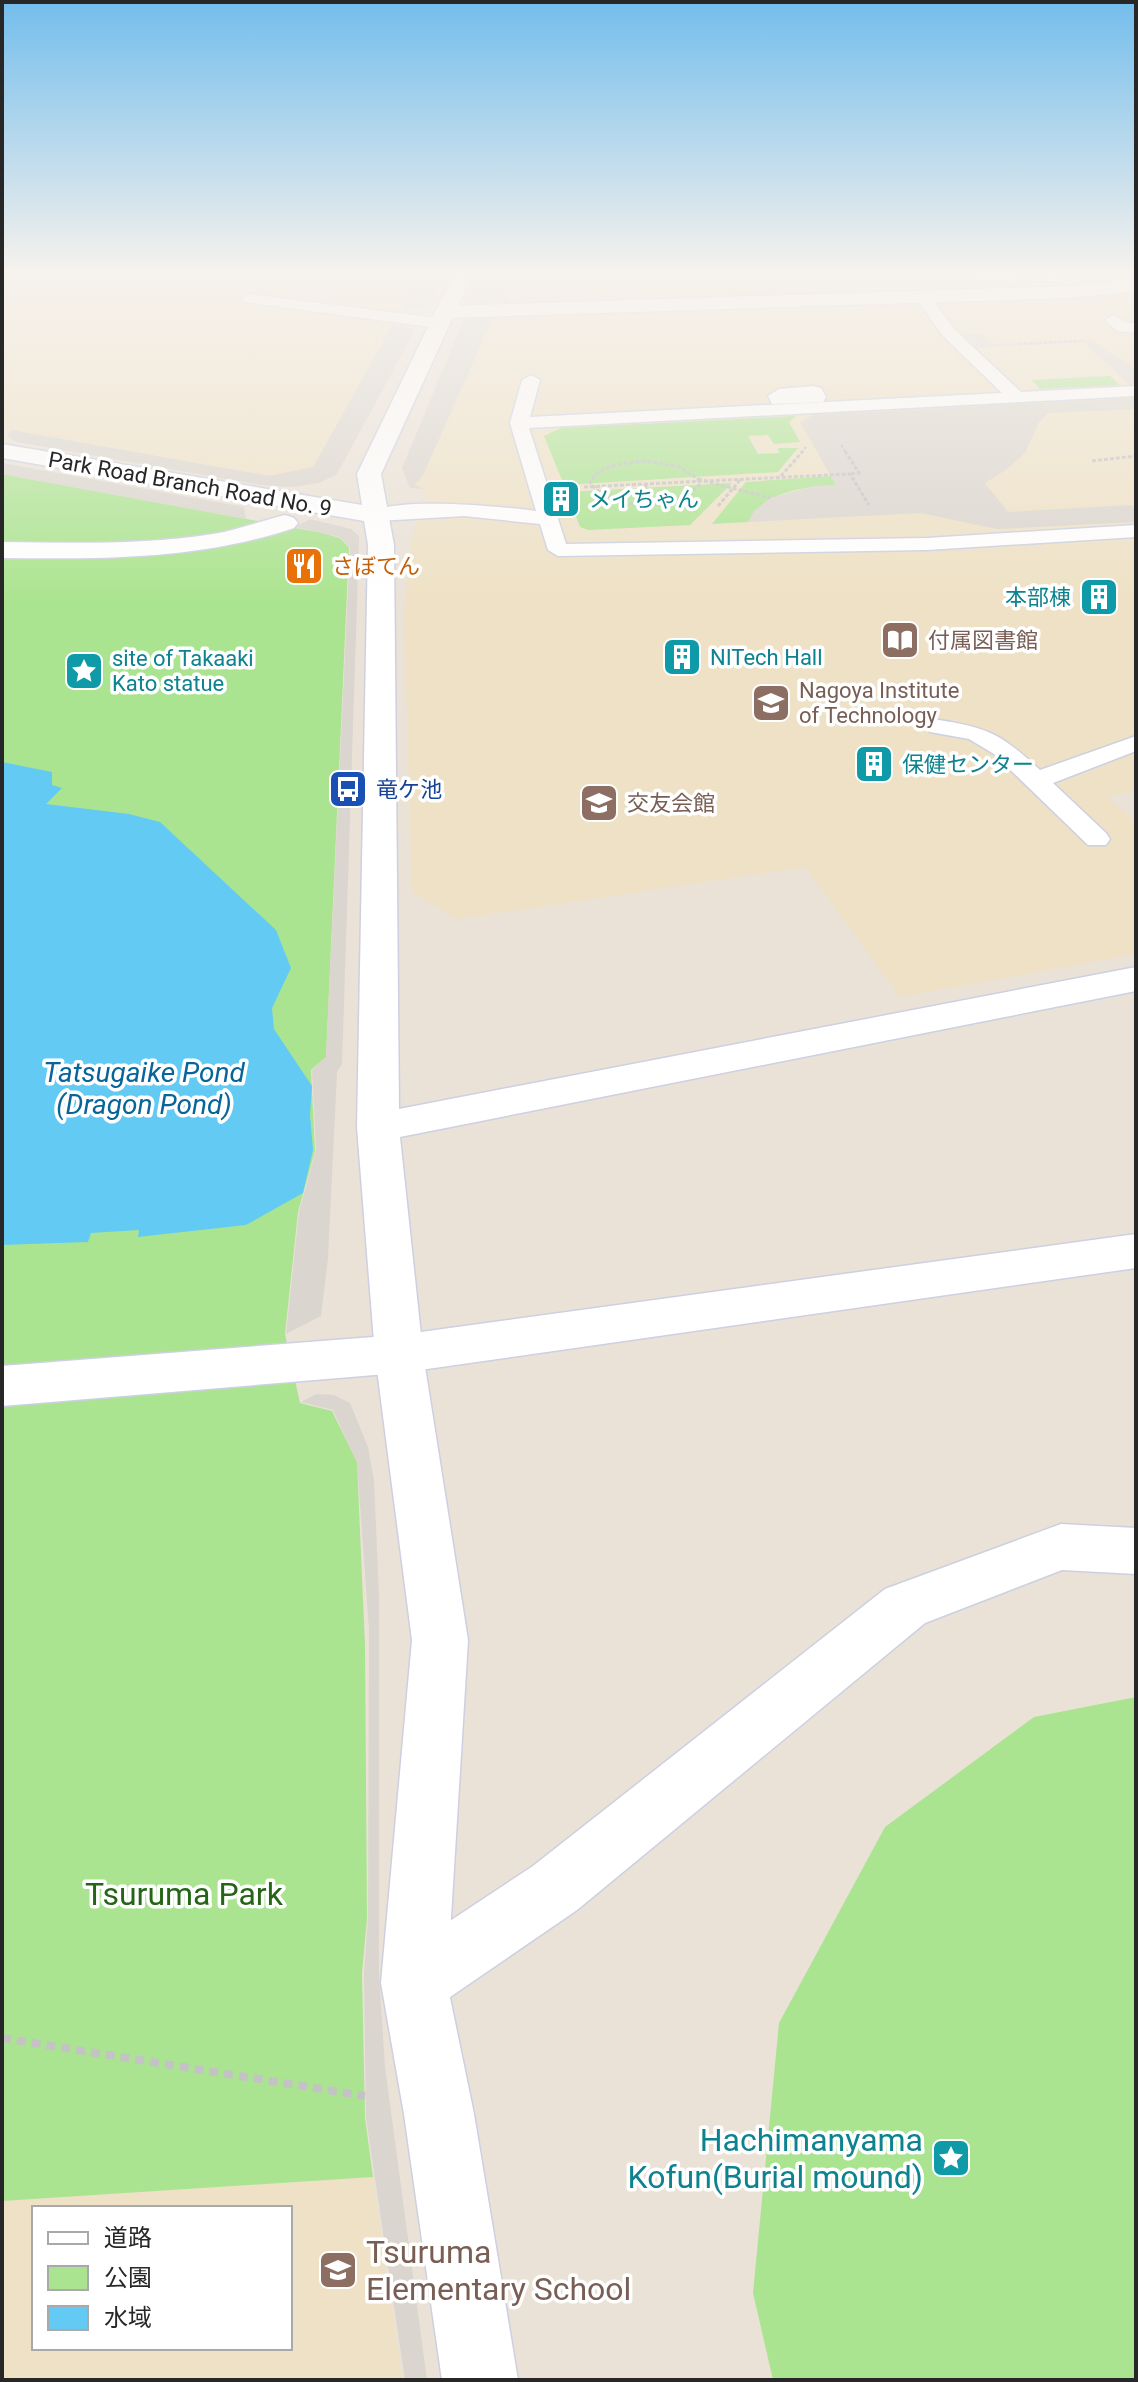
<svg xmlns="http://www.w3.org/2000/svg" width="1138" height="2382" viewBox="0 0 1138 2382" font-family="Roboto,'Noto Sans JP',sans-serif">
<rect width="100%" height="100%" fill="#eae2d7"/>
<g fill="#eee1c5" fill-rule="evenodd">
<polygon points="2,269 424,269 313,467 269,476 2,428"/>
<polygon points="513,269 1136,269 1136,791 1107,796 1136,823 1136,954 900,997 805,867 457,919 412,892 404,616 411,539 426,500 423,489 414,486 423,475"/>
<path d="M 373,2177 L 402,2380 L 2,2380 L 2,2201 ZM 34,2208 L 290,2208 L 290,2348 L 34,2348 Z"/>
</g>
<g fill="#abe490">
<polygon points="1110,376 1119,385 1040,389 1032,380"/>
<polygon points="796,416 789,422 800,442 774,444 768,435 748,436 758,454 779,453 778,448 798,448 778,472 564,485 544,436 561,428"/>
<polygon points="2,474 323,533 340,538 349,547 326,1057 311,1070 315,1151 298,1212 285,1334 300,1403 332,1411 357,1462 365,1645 367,1918 362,1973 365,2118 373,2177 2,2201"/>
<path d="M 831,476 L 836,485 C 804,487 764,491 748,522 L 712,524 L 746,482 Z"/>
<polygon points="732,483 690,525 588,530 580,527 567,492"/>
<polygon points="1136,1697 1136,2380 773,2380 753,2293 779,2023 885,1827 1034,1717"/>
</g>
<g fill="#dad5ce">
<polygon points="424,269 447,269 427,307 402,309"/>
<polygon points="485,269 513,269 504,289 511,304 482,305 470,299"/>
<polygon points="909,302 912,304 498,317 491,322 423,475 414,485 424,489 410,488 402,468 465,317"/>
<polygon points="393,324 415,330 337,474 319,483 293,487 260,485 17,442 7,436 12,430 269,476 313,467"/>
<polygon points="962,333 982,333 993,344 1089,339 1136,369 1136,387 1132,387 1083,342 975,348"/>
<polygon points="1136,398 1136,409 1048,413 1039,422 1025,453 1007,469 985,483 1008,512 1132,505 1136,510 1136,522 997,529 921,513 748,522 754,511 770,498 814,486 836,485 800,422 813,415"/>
<polygon points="2,463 244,507 246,519 2,474"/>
<polygon points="310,519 351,529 359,536 359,542 342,1064 337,1072 328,1258 321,1316 286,1334 299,1212 316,1150 312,1070 326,1057 350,547 340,537 295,527"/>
<polygon points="316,1394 334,1395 350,1403 368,1447 374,1480 379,1595 379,1973 385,2067 427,2380 405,2380 366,2118 364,1973 368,1918 369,1629 357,1463 333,1410 301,1402"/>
</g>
<polygon fill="#63cbf3" points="2,762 52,772 52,785 62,788 46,804 129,814 160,822 276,930 291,968 272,1008 274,1029 312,1086 310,1115 313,1150 303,1193 246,1225 138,1237 139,1230 91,1233 88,1242 2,1245"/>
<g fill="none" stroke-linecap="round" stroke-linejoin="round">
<defs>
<g id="service">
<polygon points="938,271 1062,274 1069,278 1062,282 933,278 931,275"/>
<path d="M 923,292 L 928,294 L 955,330 L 1021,392 L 1136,386 L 1136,396 L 529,428 L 566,544 L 927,538 L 1136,525 L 1136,537 L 927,550 L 558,556 L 548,550 L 540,524 L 464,516 L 378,521 L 368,515 C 386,495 507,507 536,511 L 510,423 L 522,380 L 531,375 L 540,380 L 530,417 L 1002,393 L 943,336 L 915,297 Z"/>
<polygon points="248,294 438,318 446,323 438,328 243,302 243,296"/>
<polygon points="1113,315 1127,323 1136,323 1136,333 1117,331 1105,320"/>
<path d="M 939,720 C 990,728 1002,735 1040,770 L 1136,736 L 1136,751 L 1053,783 L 1106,833 L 1110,839 L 1106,845 L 1088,845 L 994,754 L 969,739 L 930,732 L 927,727 L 930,722 Z"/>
</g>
<g id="pedestrian">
<polygon points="813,386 821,388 826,397 823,402 772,404 768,396 779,389"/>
<path d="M 285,515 L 294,518 L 298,523 L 294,528 C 198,560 102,559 2,558 L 2,542 C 72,543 143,545 213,534 C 238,530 261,521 285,515 Z"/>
</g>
<g id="minor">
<polygon points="1136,279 1136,291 1070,298 444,318 434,312 444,306 1070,286"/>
<polygon points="1136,1234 1136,1268 399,1373 2,1406 2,1366 399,1335"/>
<polygon points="1061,1524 1136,1528 1136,1574 1062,1570 925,1623 577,1910 437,2006 414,2016 391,2006 381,1983 391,1960 533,1866 885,1589"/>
</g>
<polygon id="tertiary" points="456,269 475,269 381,474 394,545 399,1109 1136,967 1136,991 400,1137 423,1354 468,1640 447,1983 474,2114 518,2380 442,2380 404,2114 381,1983 412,1640 375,1354 357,1127 368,545 364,521 2,458 2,444 362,505 357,474"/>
</defs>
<use href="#service" stroke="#ccd0e1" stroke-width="3"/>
<use href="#pedestrian" stroke="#ccd0e1" stroke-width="3"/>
<use href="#minor" stroke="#ccd0e1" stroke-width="3"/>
<use href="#tertiary" stroke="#ccd0e1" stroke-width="3"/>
<g stroke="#c3c3c3" stroke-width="2" stroke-dasharray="3 2" stroke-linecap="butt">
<polyline points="1019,344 1081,341"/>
<polyline points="841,445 846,453"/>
<polyline points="801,453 806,447"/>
</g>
<g stroke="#c3c3c3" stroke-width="3" stroke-dasharray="4 2" stroke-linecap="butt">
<polyline points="845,451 859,473 850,474"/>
<polyline points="1092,461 1136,456"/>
<polyline points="781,476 803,451"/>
<polyline points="645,484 654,504"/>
<polyline points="584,487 850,474 869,505"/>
<polyline points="718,506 740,480"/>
</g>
<polyline stroke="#c3c3c3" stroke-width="8" stroke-dasharray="9 6" stroke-linecap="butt" points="2,2038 365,2096"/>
<use href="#service" fill="#fff" fill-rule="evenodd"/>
<use href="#pedestrian" fill="#fff" fill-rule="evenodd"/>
<use href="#minor" fill="#fff" fill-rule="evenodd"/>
<use href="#tertiary" fill="#fff" fill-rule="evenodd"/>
<g stroke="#c3c3c3" stroke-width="3" stroke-dasharray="4 2" stroke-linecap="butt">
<path d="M 647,461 L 680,467 L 698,479 L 699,486 C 671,511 616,512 590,483 C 599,463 628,463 647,461 Z"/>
<polyline points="698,479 770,498"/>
</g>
</g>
<linearGradient id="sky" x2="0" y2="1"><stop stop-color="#73bdec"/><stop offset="0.45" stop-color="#f6f2ed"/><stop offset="1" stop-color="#f6f2ed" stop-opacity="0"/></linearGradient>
<rect width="1138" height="603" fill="url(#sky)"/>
<defs>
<symbol id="building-square" viewBox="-11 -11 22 22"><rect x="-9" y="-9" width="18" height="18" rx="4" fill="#0f9aa8" stroke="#fff"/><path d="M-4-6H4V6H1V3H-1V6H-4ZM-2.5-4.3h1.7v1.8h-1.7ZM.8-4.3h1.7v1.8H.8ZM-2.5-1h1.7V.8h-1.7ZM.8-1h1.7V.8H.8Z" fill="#fff"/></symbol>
<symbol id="restaurant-square" viewBox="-11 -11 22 22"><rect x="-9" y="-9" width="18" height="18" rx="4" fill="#e8710a" stroke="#fff"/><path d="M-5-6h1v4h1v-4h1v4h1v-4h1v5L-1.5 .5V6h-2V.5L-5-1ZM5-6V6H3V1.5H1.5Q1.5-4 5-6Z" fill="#fff"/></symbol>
<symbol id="library-square" viewBox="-11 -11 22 22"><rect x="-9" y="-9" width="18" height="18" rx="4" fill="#8d6e63" stroke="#fff"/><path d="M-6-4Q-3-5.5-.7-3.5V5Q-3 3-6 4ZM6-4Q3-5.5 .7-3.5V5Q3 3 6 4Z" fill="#fff"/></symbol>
<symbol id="sight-square" viewBox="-11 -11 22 22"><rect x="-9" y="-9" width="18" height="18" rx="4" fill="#0f9aa8" stroke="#fff"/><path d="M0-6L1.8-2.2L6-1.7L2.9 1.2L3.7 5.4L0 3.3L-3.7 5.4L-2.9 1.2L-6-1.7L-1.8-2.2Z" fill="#fff"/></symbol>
<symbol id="university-square" viewBox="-11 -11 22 22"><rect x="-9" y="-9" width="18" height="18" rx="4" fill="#8d6e63" stroke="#fff"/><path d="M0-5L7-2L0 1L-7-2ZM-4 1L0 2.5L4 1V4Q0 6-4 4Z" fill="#fff"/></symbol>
<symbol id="bus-square" viewBox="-11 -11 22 22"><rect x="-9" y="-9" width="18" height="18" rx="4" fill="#1a4fb4" stroke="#fff"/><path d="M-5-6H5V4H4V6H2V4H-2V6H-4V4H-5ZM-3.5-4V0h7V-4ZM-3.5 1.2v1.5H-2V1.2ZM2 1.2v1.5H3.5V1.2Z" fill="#fff"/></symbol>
<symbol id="school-square" viewBox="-11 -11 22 22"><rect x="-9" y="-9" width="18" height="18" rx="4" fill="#8d6e63" stroke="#fff"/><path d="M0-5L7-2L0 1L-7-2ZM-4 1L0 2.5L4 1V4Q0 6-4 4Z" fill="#fff"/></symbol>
</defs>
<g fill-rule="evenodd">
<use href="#building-square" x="539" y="477" width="44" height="44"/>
<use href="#restaurant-square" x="282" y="544" width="44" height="44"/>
<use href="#building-square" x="1077" y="575" width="44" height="44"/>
<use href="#library-square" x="878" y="618" width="44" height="44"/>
<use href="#building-square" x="660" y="635" width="44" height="44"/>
<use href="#sight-square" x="62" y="649" width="44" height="44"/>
<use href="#university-square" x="749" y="681" width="44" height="44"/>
<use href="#building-square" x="852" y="742" width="44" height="44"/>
<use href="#bus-square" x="326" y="767" width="44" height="44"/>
<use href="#university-square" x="577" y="781" width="44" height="44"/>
<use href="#sight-square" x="929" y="2136" width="44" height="44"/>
<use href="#school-square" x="316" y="2248" width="44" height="44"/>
</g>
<g text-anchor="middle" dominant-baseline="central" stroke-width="7" stroke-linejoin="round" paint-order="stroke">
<g font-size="22" fill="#272727" stroke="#fff">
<text transform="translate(190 484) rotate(10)">Park Road Branch Road No. 9</text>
</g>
<g font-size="22" fill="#0d838f" stroke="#fff" text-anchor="start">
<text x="589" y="499">メイちゃん</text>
<text x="1071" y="597" text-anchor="end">本部棟</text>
<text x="710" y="657">NITech Hall</text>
<text x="112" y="658">site of Takaaki<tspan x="112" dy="25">Kato statue</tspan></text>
<text x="902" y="764">保健センター</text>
</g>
<g font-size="22" fill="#c56008" stroke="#fff" text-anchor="start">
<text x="332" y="566">さぼてん</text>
</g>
<g font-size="22" fill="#785e54" stroke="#fff" text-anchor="start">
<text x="928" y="640">付属図書館</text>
<text x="799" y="690">Nagoya Institute<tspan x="799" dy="25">of Technology</tspan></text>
<text x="627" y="803">交友会館</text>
</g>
<g font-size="22" fill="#164399" stroke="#fff" text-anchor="start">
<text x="376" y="789">竜ケ池</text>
</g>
<g font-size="28" font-style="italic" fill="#07659a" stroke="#fff">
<text x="144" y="1072">Tatsugaike Pond<tspan x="144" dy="32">(Dragon Pond)</tspan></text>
</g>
<g font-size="32" fill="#256516" stroke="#fff">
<text x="184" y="1894">Tsuruma Park</text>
</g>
<g font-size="32" fill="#0d838f" stroke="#fff" text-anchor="end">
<text x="923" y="2140">Hachimanyama<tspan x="923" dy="37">Kofun(Burial mound)</tspan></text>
</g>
<g font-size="32" fill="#785e54" stroke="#fff" text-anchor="start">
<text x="366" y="2252">Tsuruma<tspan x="366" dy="37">Elementary School</tspan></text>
</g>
</g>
<rect width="1138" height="2382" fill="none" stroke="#272727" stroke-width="8"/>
<rect x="32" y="2206" width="260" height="144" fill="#ffffff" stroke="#a9a9a9" stroke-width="2"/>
<rect x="48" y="2232" width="40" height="12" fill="#ffffff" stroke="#a9a9a9" stroke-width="2"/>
<text x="104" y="2246" font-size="24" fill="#272727">道路</text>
<rect x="48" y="2266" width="40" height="24" fill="#abe490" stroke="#a9a9a9" stroke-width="2"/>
<text x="104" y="2286" font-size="24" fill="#272727">公園</text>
<rect x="48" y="2306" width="40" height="24" fill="#63cbf3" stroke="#a9a9a9" stroke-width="2"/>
<text x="104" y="2326" font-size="24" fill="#272727">水域</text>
</svg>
